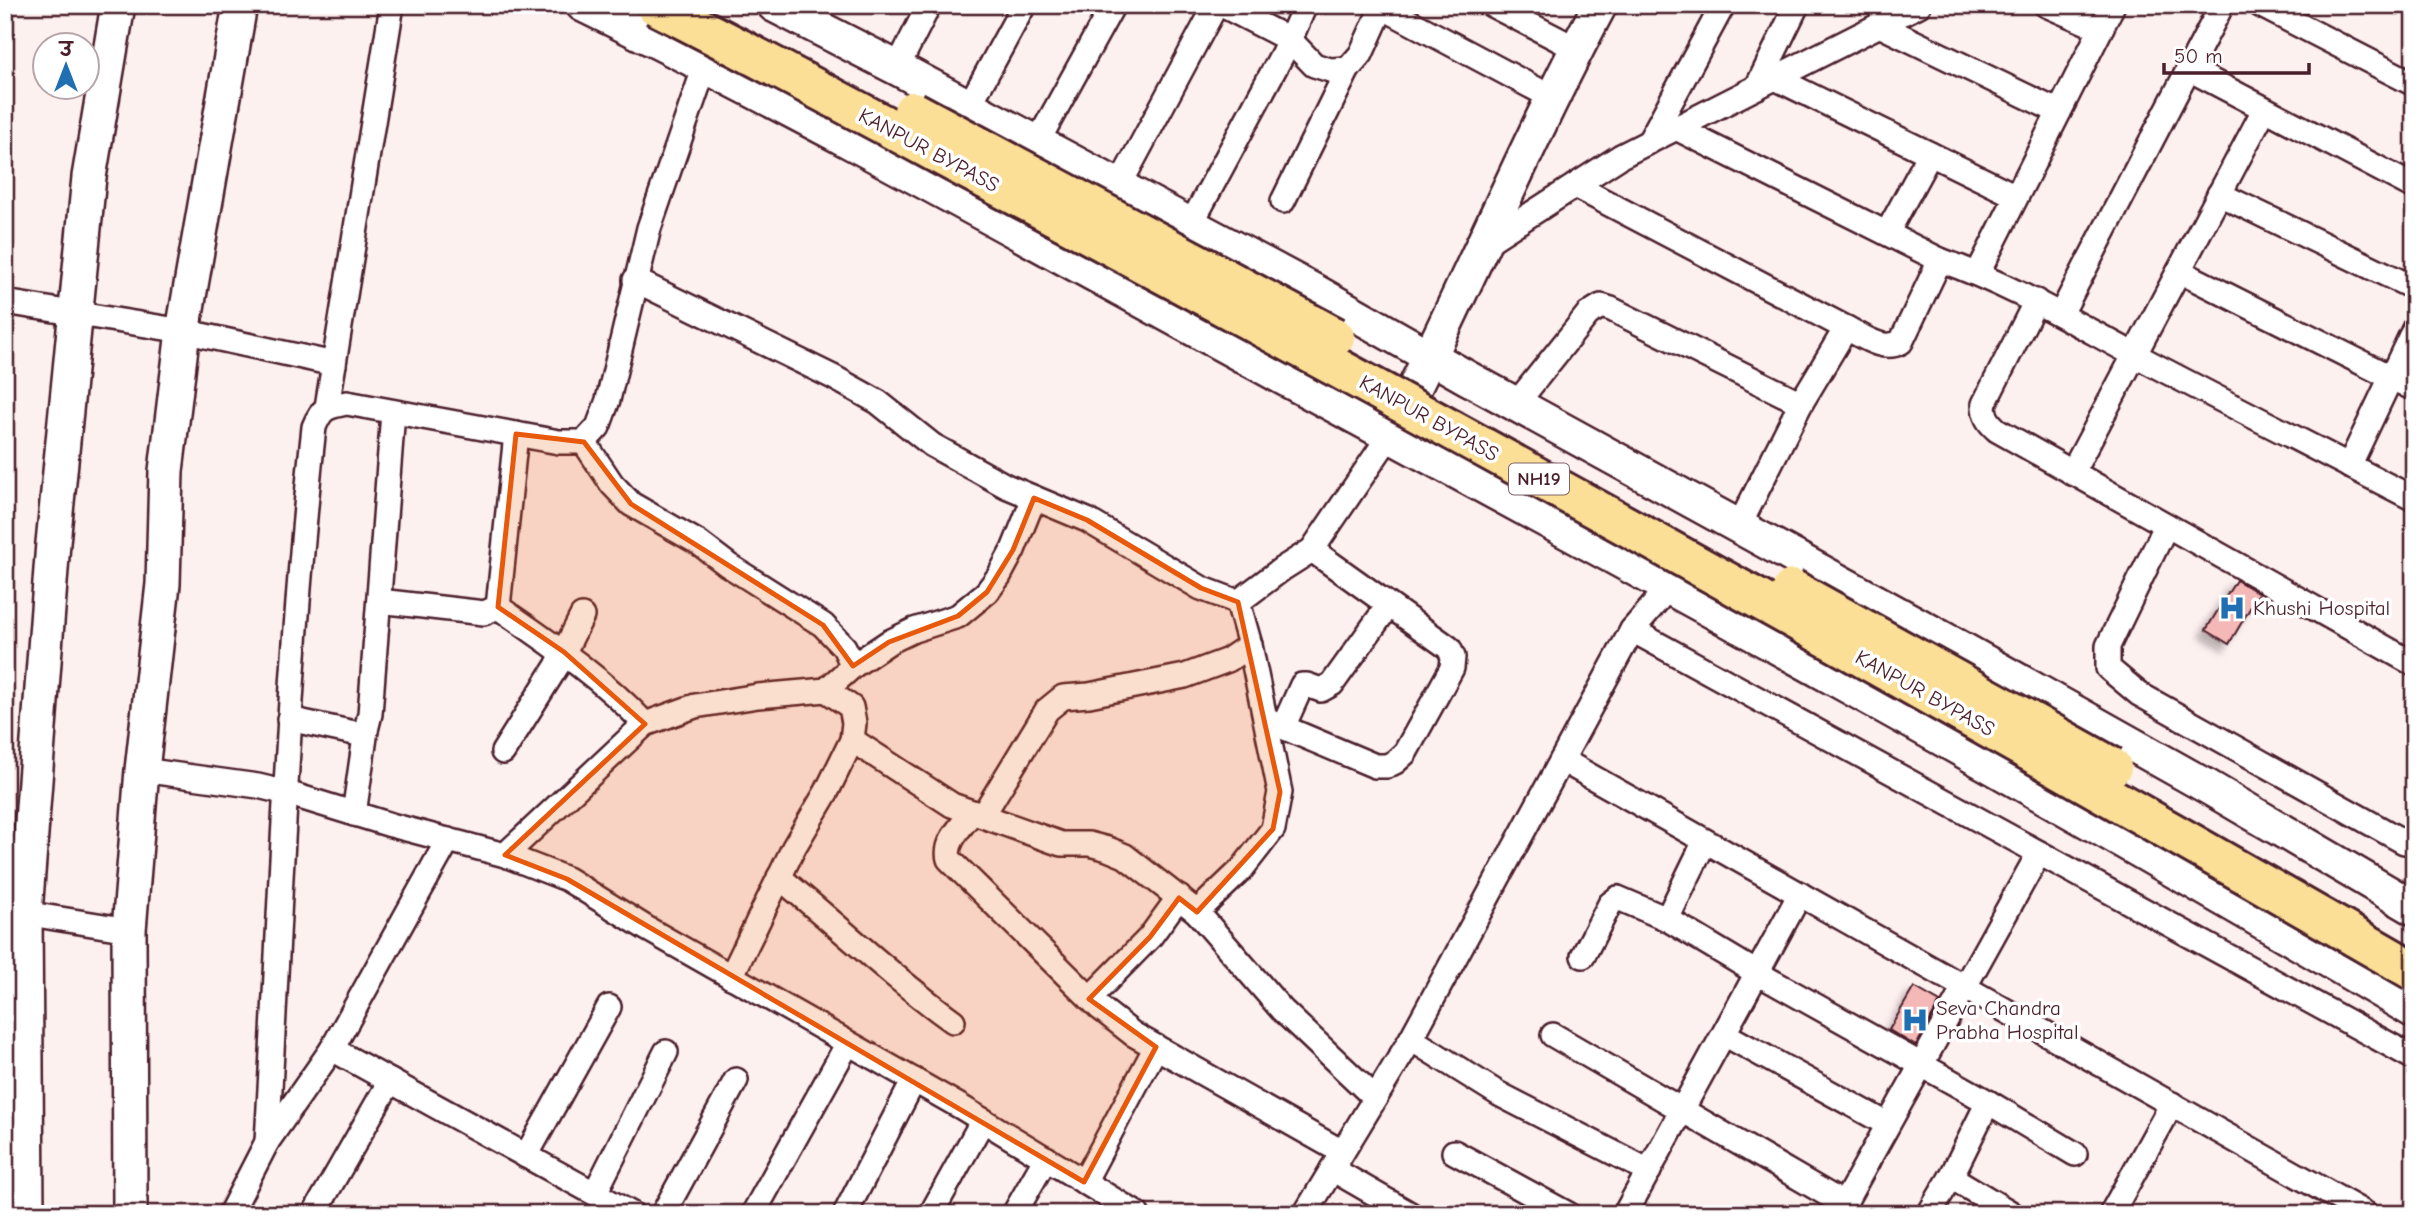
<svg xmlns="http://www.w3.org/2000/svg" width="2419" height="1219" viewBox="0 0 2419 1219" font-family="'Comic Neue','Playpen Sans Deva',sans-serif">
<defs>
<filter id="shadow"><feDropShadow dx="-6" dy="6" stdDeviation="3.5" flood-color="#0004"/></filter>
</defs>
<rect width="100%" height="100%" fill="#fdf1f0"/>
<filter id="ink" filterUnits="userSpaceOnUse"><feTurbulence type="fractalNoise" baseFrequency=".0143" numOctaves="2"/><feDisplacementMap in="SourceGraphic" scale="14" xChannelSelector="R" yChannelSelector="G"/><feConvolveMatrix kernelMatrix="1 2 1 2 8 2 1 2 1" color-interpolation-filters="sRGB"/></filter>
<g filter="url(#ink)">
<g fill="#f4b8b6" stroke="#4a1f2b" stroke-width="2" filter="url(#shadow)">
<polygon points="2236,580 2259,593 2229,644 2206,630"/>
<polygon points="1914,987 1940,1002 1916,1046 1889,1030"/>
</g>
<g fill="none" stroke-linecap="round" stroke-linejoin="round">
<defs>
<g id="street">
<polyline points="1222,5 1290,40 1314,65 1330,70 1348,69 1361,54 1383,5"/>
<polyline points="1492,5 1577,49"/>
<polyline points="2046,5 2101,29"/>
<polyline points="2260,5 2414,84"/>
<polyline points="1382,7 1553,98"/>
<polyline points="1884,16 1879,25 2059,112"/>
<polyline points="897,68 929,5"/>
<polyline points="2189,69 2414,187"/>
<polyline points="1775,78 2016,196"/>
<polyline points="1757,87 1797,5"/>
<polyline points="968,108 1024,5"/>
<path d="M 1676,128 L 1940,260 C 2009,284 2071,321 2135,355 C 2228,404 2321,451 2414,499"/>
<polyline points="1649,142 1723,5"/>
<polyline points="1037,143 1113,5"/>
<polyline points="1575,186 1846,328"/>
<polyline points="1118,188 1216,5"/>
<polyline points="2219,194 2414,288"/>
<polyline points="1283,201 1348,69"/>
<polyline points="1190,226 1290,40 1305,5"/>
<polyline points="1887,233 1930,154"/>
<polyline points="1483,245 1621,156 1919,5"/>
<polyline points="2179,271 2414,389"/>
<polyline points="1978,273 2113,5"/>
<polyline points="635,280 833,377 878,402 932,445 1006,486 1087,520 1201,588 1238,602 1282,569 1312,550 1390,435"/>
<path d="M 2036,301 L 1984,404 C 1984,416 1988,422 1997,430 L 2414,664"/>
<polyline points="5,302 183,331 334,364"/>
<polyline points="2061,314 2222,5"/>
<polyline points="1516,404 1588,314 1601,306 1611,309 1801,403"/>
<polyline points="327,407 392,5"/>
<polyline points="584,442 612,484 631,504 699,543 728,565 823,625 844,647 853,666"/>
<polyline points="2349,466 2414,329"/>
<polyline points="2072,473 2264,110"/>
<path d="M 1739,526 L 1801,403 L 1846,328 C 1863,336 1882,352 1901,342 L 1940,260"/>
<polyline points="2166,526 2108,646 2108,668 2139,694 2404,842"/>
<polyline points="379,601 484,613 498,607 516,434"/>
<path d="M 498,607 C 550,643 602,678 645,724"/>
<polyline points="1632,630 2414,1058"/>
<polyline points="289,719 359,734 366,730 370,714 393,412"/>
<polyline points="1266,720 1375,766 1387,766 1395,762 1405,753 1452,668 1453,657 1449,648 1312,550"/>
<polyline points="1283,727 1302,685 1307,685 1321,690 1332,684 1388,606"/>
<polyline points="852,740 952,805 1061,844 1089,844 1108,849 1125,856 1197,912 1282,1010 1375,1098"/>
<polyline points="503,752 557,666 582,616"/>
<polyline points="1562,760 2366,1214"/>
<polyline points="142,770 258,786 287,793 391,825 505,855 567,879 646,928 961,1107 1137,1214"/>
<path d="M 972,812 C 963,825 944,842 949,859 L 1100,1008 L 1133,1034 L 1342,1152"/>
<polyline points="354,814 366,730"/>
<polyline points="983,815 1047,710 1063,697 1089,695 1185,676 1228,660 1250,645"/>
<polyline points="505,855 645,724 695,706 758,696 826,690 853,666 889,642 914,630 958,616 987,592 999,576 1013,550 1034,498"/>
<path d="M 779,877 C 837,925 892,977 953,1021"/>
<polyline points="5,910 129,930"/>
<polyline points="1197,912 1241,870 1273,829 1280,792 1250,645 1238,602"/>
<polyline points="1667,919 1757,973 1800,894"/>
<polyline points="1583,956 1610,904 1618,898 1667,919 1705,841"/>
<polyline points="731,977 794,847 827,791 852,740 854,723 851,707 826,690"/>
<polyline points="1090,998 1150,937 1179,897"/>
<polyline points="1724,1034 1887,1124"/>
<polyline points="1553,1035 1844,1204 2039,853"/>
<polyline points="1411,1039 1499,1094 1649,1171"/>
<polyline points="332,1049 632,1214"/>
<polyline points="1988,1102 2075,1154"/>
<path d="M 267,1142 C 281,904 288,665 314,427 C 322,407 327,407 347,403 L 559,442 L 584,442 L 598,427 L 608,400 L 649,228 L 705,66"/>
<polyline points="1454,1152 1568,1214"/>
<polyline points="526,1156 609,1007"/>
<polyline points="1332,1169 1410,1214"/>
<polyline points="1084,1182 1156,1047"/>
<polyline points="595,1193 666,1052"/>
<polyline points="230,1214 267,1142 332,1049 448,840"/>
<polyline points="314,1214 390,1081"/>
<polyline points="663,1214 736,1080"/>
<polyline points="753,1214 848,1043"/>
<polyline points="845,1214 914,1080"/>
<polyline points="931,1214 983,1120"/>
<polyline points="1014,1214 1046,1158"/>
<polyline points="1305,1214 1411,1039 1632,630 1670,586"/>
<polyline points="1625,1214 1757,973 1988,1102 1951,1177 2011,1213"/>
<polyline points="1929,1214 1951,1177"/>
<polyline points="2111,1214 2172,1104"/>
</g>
<g id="secondary">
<path d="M 583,5 C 819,120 1048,250 1278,375 C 1660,581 2041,789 2414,1011"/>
<polyline points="774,5 897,68 1318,293 1466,377 1962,649 2208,787 2414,908"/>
<path d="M 1395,427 C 1466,288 1526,143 1600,5"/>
<polyline points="27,1214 25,913 53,543 89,177 118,5"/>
<polyline points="130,1214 129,930 142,770 163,584 166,471 183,331 240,5"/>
</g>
</defs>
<use href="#street" stroke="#4a1f2b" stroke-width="28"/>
<use href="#secondary" stroke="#4a1f2b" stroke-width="38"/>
<use href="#street" stroke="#fff" stroke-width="23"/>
<use href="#secondary" stroke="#fff" stroke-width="33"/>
<defs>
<g id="highway-bridge">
<path d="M 655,5 C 802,79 946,159 1092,236 C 1537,473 1977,719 2414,971"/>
<polyline points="913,111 1335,337"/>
<polyline points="1792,589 2112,767"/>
</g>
</defs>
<use href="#highway-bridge" stroke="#4a1f2b" stroke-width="44" stroke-linecap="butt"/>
<use href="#highway-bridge" stroke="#fbdf96" stroke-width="38"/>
</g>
</g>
<path fill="#e8590c" fill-opacity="0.2" stroke="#e8590c" stroke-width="5" stroke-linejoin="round" d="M 516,434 L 584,442 L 631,504 L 823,625 L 853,666 L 889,642 L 958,616 L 987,592 L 1013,550 L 1034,498 L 1087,520 L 1201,588 L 1238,602 L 1280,792 L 1273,829 L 1197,912 L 1179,898 L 1150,937 L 1089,999 L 1156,1047 L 1084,1182 L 567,879 L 505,855 L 645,724 L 564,652 L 498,607 Z"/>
<defs>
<symbol id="hospital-bare" viewBox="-9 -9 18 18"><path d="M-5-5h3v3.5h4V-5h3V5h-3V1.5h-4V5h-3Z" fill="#1f6fb2" stroke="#fff" stroke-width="2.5" paint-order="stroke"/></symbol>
</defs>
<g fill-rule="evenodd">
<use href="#hospital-bare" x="2213" y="589" width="38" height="38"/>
<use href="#hospital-bare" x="1896" y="1001" width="38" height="38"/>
</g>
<g text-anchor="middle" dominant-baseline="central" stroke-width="7" stroke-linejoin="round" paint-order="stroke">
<rect fill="#fff" stroke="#80626b" stroke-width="2" x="1509" y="463.5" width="60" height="31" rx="5"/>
<g font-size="19" font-weight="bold" fill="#4a1f2b">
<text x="1539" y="479">NH19</text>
</g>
<g font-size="21" fill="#4a1f2b" stroke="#fff">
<text transform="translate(929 150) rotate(28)">KANPUR BYPASS</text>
<text transform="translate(1429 418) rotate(29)">KANPUR BYPASS</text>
<text transform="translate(1925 693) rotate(29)">KANPUR BYPASS</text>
</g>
<g font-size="21" fill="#4a1f2b" stroke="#fff" text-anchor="start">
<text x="2253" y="608">Khushi Hospital</text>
<text x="1936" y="1008">Seva Chandra<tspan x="1936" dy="24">Prabha Hospital</tspan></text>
</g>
</g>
<rect width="2419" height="1219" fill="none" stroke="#fff" stroke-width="28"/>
<rect x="14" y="14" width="2391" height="1191" fill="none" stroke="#4a1f2b" stroke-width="2.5" filter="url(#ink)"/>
<g transform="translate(66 66)"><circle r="33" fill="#ffffff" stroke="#b7a5aa" stroke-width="2"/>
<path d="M0-5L12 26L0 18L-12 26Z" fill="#1f6fb2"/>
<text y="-10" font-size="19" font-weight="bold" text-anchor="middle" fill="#4a1f2b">उ</text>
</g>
<path d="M2164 63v10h145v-10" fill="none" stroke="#4a1f2b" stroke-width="3.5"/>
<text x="2174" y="63" font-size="21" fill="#4a1f2b" stroke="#ffffff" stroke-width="5" paint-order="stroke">50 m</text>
</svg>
